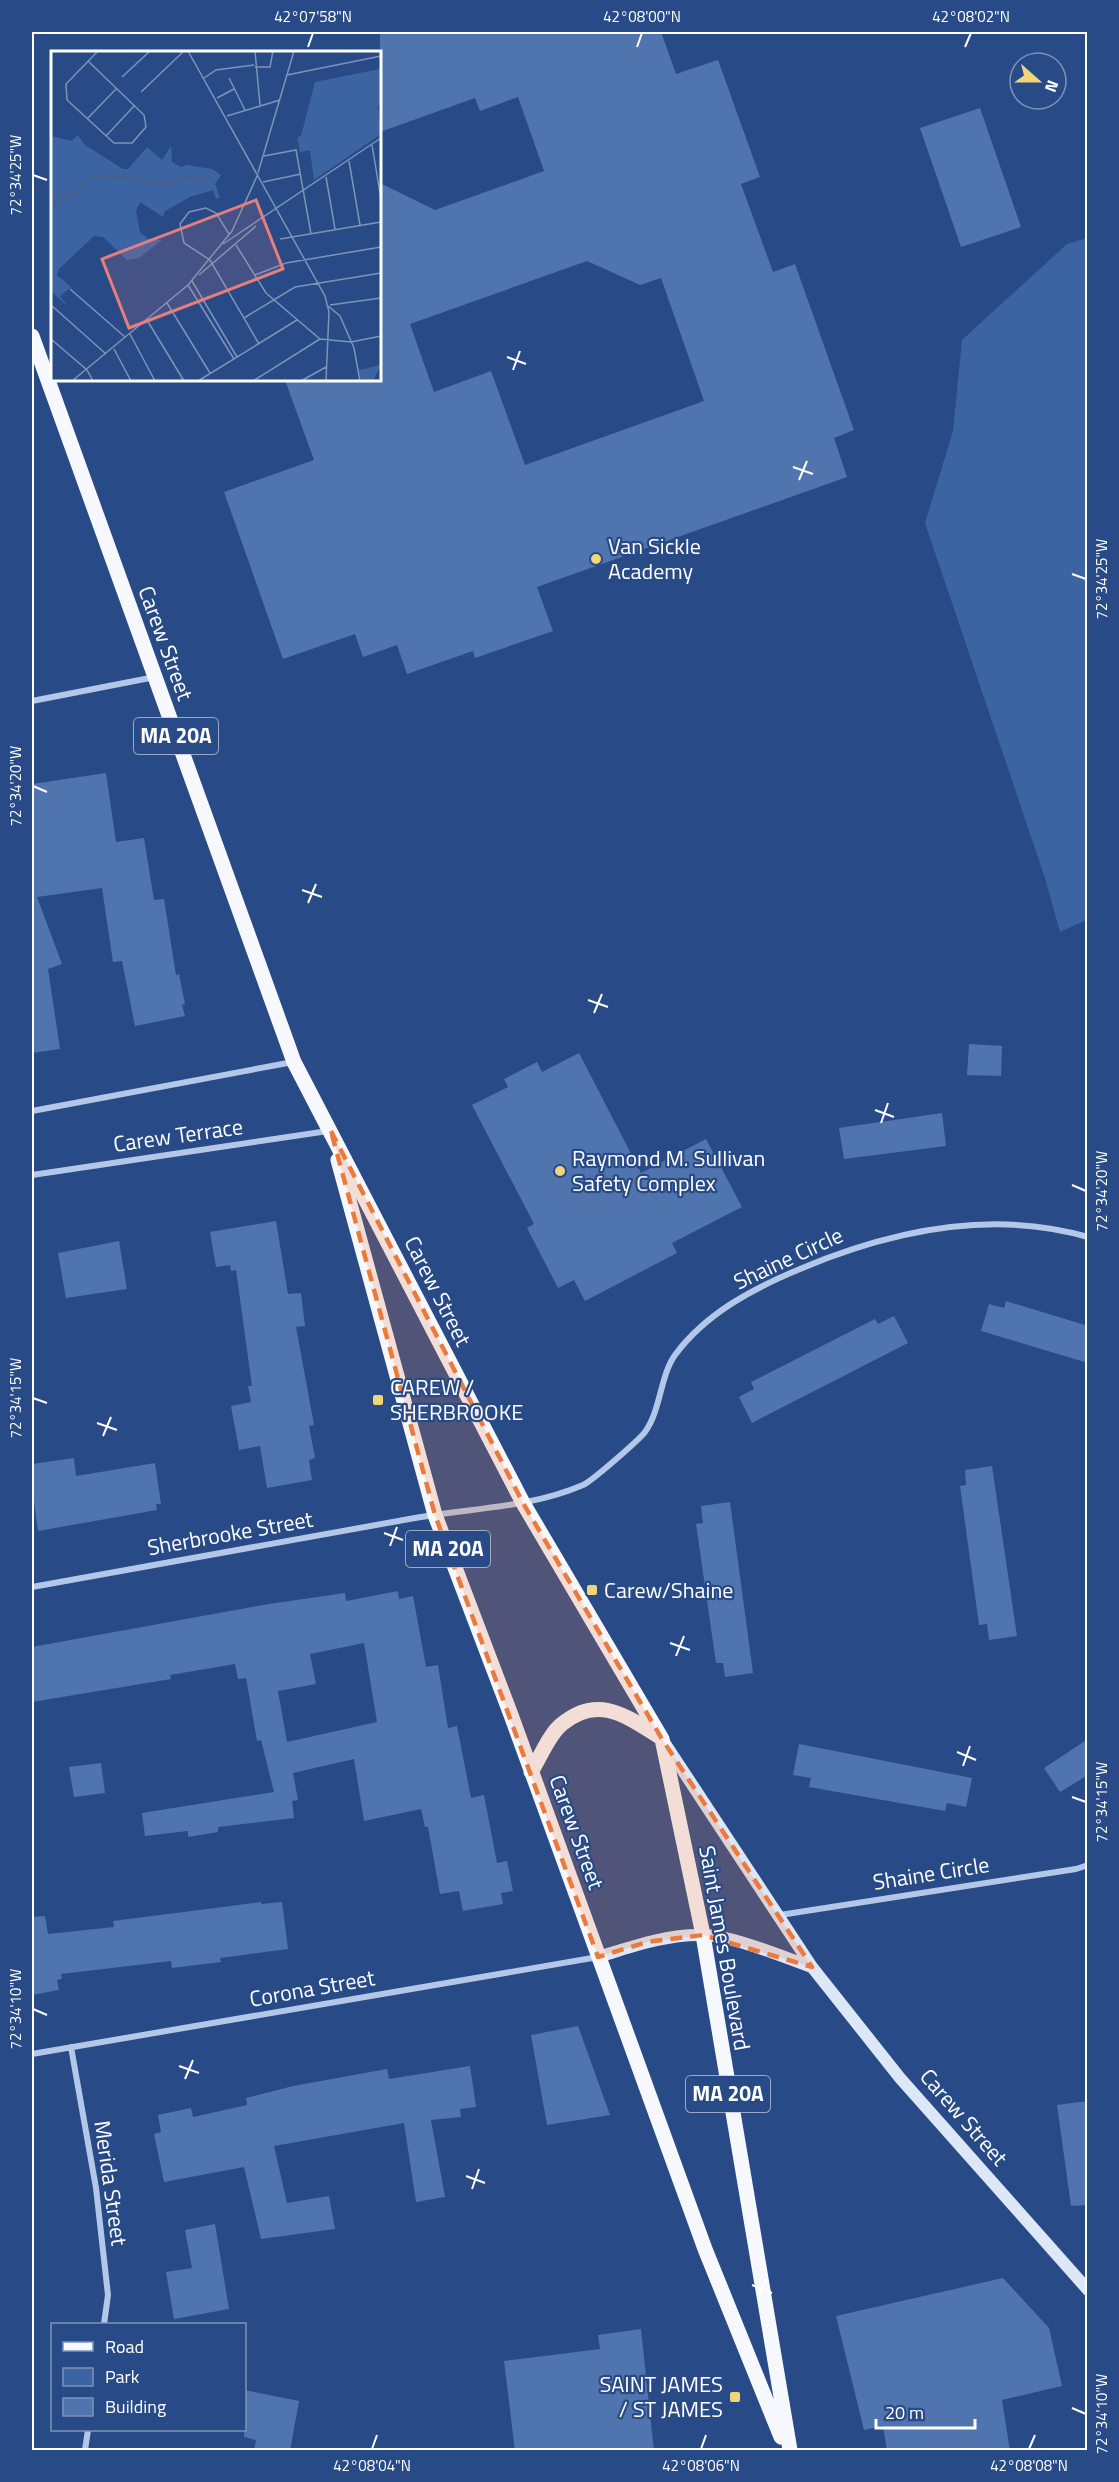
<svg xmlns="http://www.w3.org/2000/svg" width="1119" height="2482" viewBox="0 0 1119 2482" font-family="'Titillium Web',sans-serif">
  <rect width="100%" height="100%" fill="#284b87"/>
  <path fill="#3c64a3" d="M1087 238 1088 919 1060 932 1045 878 925 523 953 431 962 340 1067 244Z"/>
  <path fill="#5074ae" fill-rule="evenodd" d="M380 32H661L676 74 718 60 760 177 741 184 773 272 795 264 854 430 834 438 847 477 537 587 553 631 475 658 473 651 407 674 397 645 363 657 355 634 283 659 224 492 314 460 285 380H380V183L435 210 544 171 518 97 480 111 475 98 380 132ZM587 261 640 285 661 278 704 401 525 465 491 371 434 392 410 324Z
    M980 108 1021 227 961 247 920 128Z
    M106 773 116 842 144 838 154 900 164 899 176 975 179 974 185 1004 182 1005 185 1016 135 1026 122 961 113 962 102 888 37 897 62 964 48 969 60 1049 32 1053V784Z
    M969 1044 1002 1046 1001 1076 967 1075Z
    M579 1053 641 1173 706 1139 742 1207 672 1243 677 1253 585 1301 574 1280 558 1288 527 1228 534 1224 472 1105 508 1087 504 1079 537 1062 542 1072Z
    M942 1113 946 1146 844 1159 839 1128Z
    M276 1221 288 1294 301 1293 305 1326 296 1327 314 1425 309 1426 315 1458 309 1460 312 1480 267 1488 260 1446 239 1450 231 1406 251 1402 248 1386H252L236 1270 231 1271 230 1265 216 1267 210 1232Z
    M119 1241 127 1289 66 1298 58 1253Z
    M1006 1301 1088 1326V1363L981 1331 989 1304 1004 1308Z
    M894 1316 908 1343 752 1423 739 1397 754 1389 751 1382 875 1319 878 1324Z
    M74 1458 76 1476 155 1463 161 1504H156L157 1510 38 1531 32 1488V1464Z
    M992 1466 1017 1636 989 1640 987 1624 979 1625 960 1486 966 1485 965 1470Z
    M730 1502 753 1673 725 1677 723 1663H716L696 1524 703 1523 701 1506Z
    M398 1591 399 1599 413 1596 426 1667 438 1665 448 1728 457 1726 471 1798 484 1795 497 1863 507 1861 513 1891 501 1893 503 1904 463 1911 459 1891 440 1894 428 1827H425L421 1809 364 1821 354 1759 293 1773 298 1800 292 1801 294 1818 218 1827V1832L188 1837V1831L145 1836 142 1813 274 1792 261 1740 257 1741 246 1678 238 1679 235 1664 170 1675 171 1679 32 1702V1647L269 1604 345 1593 346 1601ZM364 1643 377 1722 287 1742 278 1691 316 1684 310 1654Z
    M1088 1739V1775L1060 1792 1044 1768Z
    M799 1744 972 1778 966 1807 947 1803 945 1811 809 1787 811 1778 793 1775Z
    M101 1763 105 1793 74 1797 69 1767Z
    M261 1902V1904L282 1902 288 1949 220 1958 221 1962 172 1968 171 1961 61 1974 62 1979 57 1980 59 1990 32 1995V1917L45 1916 48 1934 114 1927 113 1921Z
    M578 2026 610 2115 547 2125 531 2035Z
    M470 2066 476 2107 460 2109 461 2117 431 2120 445 2197 416 2202 404 2123 274 2146 287 2203 329 2196 335 2229 261 2239 244 2167 164 2182 154 2134 161 2132 158 2115 191 2108 193 2117 247 2105 246 2098 293 2086 387 2069 389 2079Z
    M1088 2101V2205L1071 2206 1057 2105Z
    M215 2224 229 2309 174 2319 166 2272 192 2268 185 2230Z
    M1003 2278 1049 2328 1062 2386 1002 2400 1010 2451H887L883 2426 864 2430 836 2316Z
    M641 2329 654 2451H515L504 2361 600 2349 598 2335Z
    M244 2390 299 2401 290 2451H254L256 2440 244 2437Z"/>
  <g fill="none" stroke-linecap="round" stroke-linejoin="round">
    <path stroke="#b3c8e8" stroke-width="6" d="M32 701 155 677
      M32 1111 293 1062
      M32 1175 328 1131
      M32 1587C159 1564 287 1541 415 1518 471 1508 530 1508 583 1485 592 1481 639 1440 645 1432 661 1410 660 1376 675 1355 706 1313 754 1288 800 1269 890 1231 991 1209 1088 1237
      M780 1915 1076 1869 1088 1865
      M71 2047 96 2188 108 2295 104 2324
      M32 2054 598 1957
      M85 2450 88 2430"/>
    <path stroke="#dde7f7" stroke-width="12" d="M664 1742 812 1967 900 2078 1088 2290
      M598 1957C631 1947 667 1934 702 1935 732 1935 783 1957 812 1967"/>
    <path stroke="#f6f8fe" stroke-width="15" d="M32 336 294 1062 523 1503 662 1739 703 1935 790 2450
      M338 1160 435 1515 511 1715 705 2249 781 2437
      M531 1772C540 1758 549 1734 562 1724 598 1694 626 1716 660 1737"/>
  </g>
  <path fill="#ed7a3d" fill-opacity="0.2" stroke="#ed7a3d" stroke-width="4.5" stroke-dasharray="12 8" stroke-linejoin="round" d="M331 1131 523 1503 662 1739 812 1967 703 1935 647 1942 598 1957 435 1515Z"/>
  <path fill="none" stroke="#fff" stroke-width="2" d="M308 47 313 33M637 47 642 33M965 47 971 33M33 175 47 180M507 357 526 364M513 370 520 351M793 467 813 474M799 480 807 461M1072 574 1086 579M33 786 47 792M302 890 322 897M308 903 316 884M588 1000 608 1007M594 1013 602 994M875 1110 894 1117M881 1123 888 1103M1072 1185 1086 1191M33 1398 47 1403M97 1423 117 1430M103 1436 111 1417M384 1533 403 1540M390 1546 397 1527M670 1643 690 1650M676 1656 684 1636M957 1752 976 1760M963 1766 970 1746M1072 1797 1086 1802M33 2009 47 2015M179 2066 199 2073M185 2079 193 2060M466 2176 485 2183M472 2189 479 2169M752 2285 772 2293M758 2299 766 2279M1072 2408 1086 2414M372 2449 377 2435M701 2449 706 2435M1029 2449 1035 2435"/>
  <g fill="#f0d579" stroke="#284b87" stroke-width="2">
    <circle cx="596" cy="559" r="6"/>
    <circle cx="560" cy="1171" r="6"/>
    <rect x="372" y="1394" width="12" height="12" rx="3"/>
    <rect x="586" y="1584" width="12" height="12" rx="3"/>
    <rect x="729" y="2391" width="12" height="12" rx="3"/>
  </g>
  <g text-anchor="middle" stroke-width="4.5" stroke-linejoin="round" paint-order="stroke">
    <g fill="#284b87" stroke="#bec9db" stroke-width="1.5">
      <rect x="134" y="718" width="84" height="36" rx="4.5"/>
      <rect x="406" y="1531" width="84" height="36" rx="4.5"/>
      <rect x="686" y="2076" width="84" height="36" rx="4.5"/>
    </g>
    <g font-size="21" font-weight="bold" fill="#fff">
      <text x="176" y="743">MA 20A</text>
      <text x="448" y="1556">MA 20A</text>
      <text x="728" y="2101">MA 20A</text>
    </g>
    <g font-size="22" fill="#fff" stroke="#284b87" text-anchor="start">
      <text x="608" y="554">Van Sickle<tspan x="608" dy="25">Academy</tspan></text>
      <text x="572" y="1166">Raymond M. Sullivan<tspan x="572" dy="25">Safety Complex</tspan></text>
      <text x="390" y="1395">CAREW /<tspan x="390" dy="25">SHERBROOKE</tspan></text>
      <text x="604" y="1598">Carew/Shaine</text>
      <text x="723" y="2392" text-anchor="end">SAINT JAMES<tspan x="723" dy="25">/ ST JAMES</tspan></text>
    </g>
    <g font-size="22" fill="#fff" stroke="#284b87">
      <text transform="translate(166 643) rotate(70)" y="8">Carew Street</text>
      <text transform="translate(178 1135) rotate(-8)" y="8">Carew Terrace</text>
      <text transform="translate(788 1258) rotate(-25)" y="8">Shaine Circle</text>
      <text transform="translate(438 1291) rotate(63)" y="8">Carew Street</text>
      <text transform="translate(230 1533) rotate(-10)" y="8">Sherbrooke Street</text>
      <text transform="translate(577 1832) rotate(70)" y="8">Carew Street</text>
      <text transform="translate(931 1873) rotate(-9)" y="8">Shaine Circle</text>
      <text transform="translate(725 1948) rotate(80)" y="8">Saint James Boulevard</text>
      <text transform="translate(312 1988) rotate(-10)" y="8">Corona Street</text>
      <text transform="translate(964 2117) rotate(49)" y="8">Carew Street</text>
      <text transform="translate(111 2183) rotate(82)" y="8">Merida Street</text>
    </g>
  </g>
  <g transform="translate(51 51)">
    <rect width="330" height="330" fill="#284b87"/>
    <path d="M329 18 330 54 327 55 330 83 263 129 259 99 249 101 246 86 250 85 264 31ZM27 84 34 94 72 118H77L96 96 111 109 120 95 121 111 130 116 136 114 161 118 170 124 164 133 169 146 165 148 162 139 139 146 114 160 112 166 89 151 85 160 89 181 97 188 111 189 88 207 76 209 52 186 43 185 8 218 6 224 20 236 9 245 17 256 0 240V85L20 90ZM330 314 322 330H310L308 319Z" fill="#3c64a3"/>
    <path fill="none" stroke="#46608a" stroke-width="3" d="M0 158 8 146 22 144 34 130 50 125 97 129 109 134 136 126 144 129 160 126"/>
    <path fill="none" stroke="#7e93b7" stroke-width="1.5" d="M137 0 274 245 278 261 275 330M204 0 209 54M37 10 93 64 95 76 81 92H63L16 49 15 33 47 0M204 16H219L222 0M236 24 330 5M71 26 99 0M153 27 165 19 203 14M178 27 194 59M90 41 133 0M166 47 183 38M176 65 229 49M36 68 66 37M55 85 84 54M321 94 330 148M213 105 245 99 260 183M298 110 309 174M207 122 243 0M275 126 284 178M212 131 250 123M178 183 165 162 155 157 138 161 129 173 133 192 159 209 208 293M229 188 330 171M172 193 330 87M185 194 215 242 269 288 300 291 330 285M148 224 205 175M204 224 235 212 330 196M141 230 186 306M137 234 183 308M19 238 74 286M116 252 159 322M0 254 55 303M279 254 330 247M277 255 289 265 303 297 309 330M193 267 244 236 330 222M96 269 133 330M79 283 104 330M0 288 36 319 42 330M63 298 80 330M21 330 137 234 181 180 207 123M147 330 246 269M202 330 269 288M250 330 275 316"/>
    <path fill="#e67e7e" fill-opacity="0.15" stroke="#e67e7e" stroke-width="3" d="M205 149 232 218 78 277 51 208Z"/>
    <rect width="330" height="330" fill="none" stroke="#fff" stroke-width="3"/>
  </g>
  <rect width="1119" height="2482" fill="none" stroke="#284b87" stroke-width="66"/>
  <rect x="51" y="2323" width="195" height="108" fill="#284b87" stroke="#7e93b7" stroke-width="1.5"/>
  <rect x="63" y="2342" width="30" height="9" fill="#f6f8fe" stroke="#7e93b7" stroke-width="1.5"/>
  <text x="105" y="2353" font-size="18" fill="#ffffff">Road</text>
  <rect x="63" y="2368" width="30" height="18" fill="#3c64a3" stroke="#7e93b7" stroke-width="1.5"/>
  <text x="105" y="2383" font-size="18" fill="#ffffff">Park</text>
  <rect x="63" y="2398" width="30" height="18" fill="#5074ae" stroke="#7e93b7" stroke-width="1.5"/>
  <text x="105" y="2413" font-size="18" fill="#ffffff">Building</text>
  <g transform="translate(1038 81) rotate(111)"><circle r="28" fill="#284b87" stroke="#7e93b7" stroke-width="1.5"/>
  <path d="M0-4.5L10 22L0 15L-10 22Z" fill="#f0d579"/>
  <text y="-9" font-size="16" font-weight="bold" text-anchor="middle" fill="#ffffff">N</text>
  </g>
  <path d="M876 2419v9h99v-9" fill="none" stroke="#ffffff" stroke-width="3"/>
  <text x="885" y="2419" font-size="18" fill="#ffffff" stroke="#284b87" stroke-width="4.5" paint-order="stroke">20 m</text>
  <rect x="33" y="33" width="1053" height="2416" fill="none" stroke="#fff" stroke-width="2"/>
  <g font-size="15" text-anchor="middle" fill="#fff">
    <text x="313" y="22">42°07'58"N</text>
    <text x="642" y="22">42°08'00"N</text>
    <text x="971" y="22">42°08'02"N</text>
    <text transform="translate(16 175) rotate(-90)" y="5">72°34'25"W</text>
    <text transform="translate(1102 579) rotate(-90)" y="5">72°34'25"W</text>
    <text transform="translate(16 786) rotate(-90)" y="5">72°34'20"W</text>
    <text transform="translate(1102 1191) rotate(-90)" y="5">72°34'20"W</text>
    <text transform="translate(16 1398) rotate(-90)" y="5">72°34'15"W</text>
    <text transform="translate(1102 1802) rotate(-90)" y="5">72°34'15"W</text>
    <text transform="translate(16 2009) rotate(-90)" y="5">72°34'10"W</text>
    <text transform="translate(1102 2414) rotate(-90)" y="5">72°34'10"W</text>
    <text x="372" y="2471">42°08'04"N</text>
    <text x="701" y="2471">42°08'06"N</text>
    <text x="1029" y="2471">42°08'08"N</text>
  </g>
</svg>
